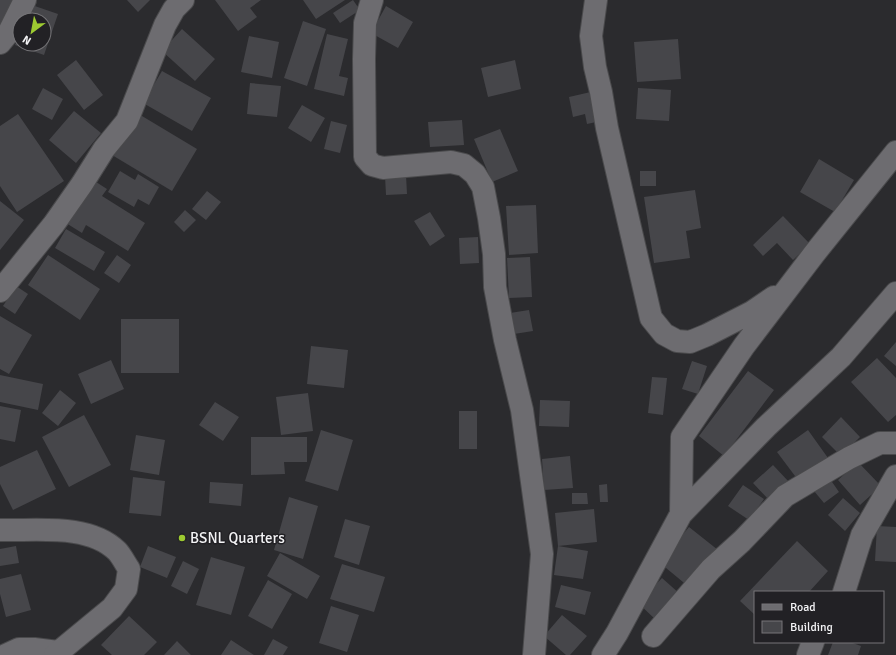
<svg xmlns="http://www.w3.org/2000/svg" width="896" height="655" viewBox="0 0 896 655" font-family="Signika,sans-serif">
  <rect width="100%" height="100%" fill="#2b2b2e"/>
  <path fill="#46464a" d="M0 0H13L0 28Z
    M127 0H150L138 12Z
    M215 0H261L250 8 257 17 238 31Z
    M303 0H345L316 19Z
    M353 0 360 10 340 23 333 13Z
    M29 4 58 14 44 55 15 45 20 31V44H44V20H23Z
    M386 6 413 22 398 48 371 33Z
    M303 21 326 29 307 86 284 78Z
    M182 29 215 59 195 81 162 51Z
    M327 34 348 39 339 76 348 78 344 96 314 89Z
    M249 36 279 42 272 78 241 72Z
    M678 39 681 79 637 82 634 42Z
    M76 60 103 95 84 110 57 75Z
    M515 60 521 89 488 97 481 68Z
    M162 71 211 98 192 131 143 103Z
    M250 83 281 86 277 117 247 114Z
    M43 88 63 99 52 120 32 109Z
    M638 88 671 90 669 121 636 119Z
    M595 91 601 121 587 124 585 114 573 117 569 97Z
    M302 105 325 118 311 142 288 128Z
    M74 111 101 133 76 163 49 140Z
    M137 113 197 149 172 191 112 155Z
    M18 114 64 181 17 212 0 186V126Z
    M462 120 464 145 430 147 428 122Z
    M331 121 347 125 340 153 324 149Z
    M500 129 518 171 492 182 474 139Z
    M819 159 854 180 835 212 800 192Z
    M120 171 135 180 138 174 159 187 149 205 138 199 134 207 108 192Z
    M640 171H656V186H640Z
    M406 175 407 194 386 195 385 176Z
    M93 180 107 189 102 196 145 223 128 251 86 225 82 233 66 223Z
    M695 190 701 228 686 231 690 258 654 263 644 197Z
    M207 191 221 202 206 220 192 209Z
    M0 201 24 220 0 250Z
    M536 205 538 253 509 255 506 206Z
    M185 210 196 220 184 232 174 222Z
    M430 212 445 236 430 246 414 221Z
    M783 216 810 244 793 260 777 243 763 256 753 245Z
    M66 229 105 252 94 271 55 248Z
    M478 237 479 263 460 264 459 238Z
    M48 255 100 289 80 320 28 285Z
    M117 255 131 265 119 283 104 273Z
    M530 257 532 297 509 298 507 258Z
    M16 286 28 294 15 314 3 306Z
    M529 310 533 331 514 334 510 313Z
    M0 316 32 335 9 374 0 369Z
    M121 319H179V373H121Z
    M896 342V366L884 356Z
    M311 346 348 350 344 388 307 384Z
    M877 358 896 378V415L888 422 851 382Z
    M111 360 124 389 91 404 78 374Z
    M692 361 707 366 698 394 682 389Z
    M748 371 774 390 724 456 699 436Z
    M0 375 43 384 38 410 0 402Z
    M652 377 667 378 663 415 648 413Z
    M60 390 76 403 58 426 42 413Z
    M308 393 313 431 281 435 276 397Z
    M540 400 570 401 569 427 539 426Z
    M215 402 239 417 223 441 199 425Z
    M0 406 21 410 15 442 0 439Z
    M459 411H477V449H459Z
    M84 415 111 465 69 487 42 437Z
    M841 417 860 437 841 456 822 437Z
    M321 430 353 440 338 491 305 481Z
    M808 430 828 458 798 480 777 452Z
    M136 435 165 440 159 475 130 470Z
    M251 437H307V462H284L285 474 251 475Z
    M37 450 56 489 13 510 0 484V467Z
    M570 456 573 488 544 490 542 459Z
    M858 462 881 486 860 505 838 480Z
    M773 465 789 482 769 500 753 483Z
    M133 477 165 481 161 516 129 513Z
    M830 479 839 492 824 503 814 491Z
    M210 482 243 484 241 506 209 503Z
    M607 484 608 502H600L599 485Z
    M743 485 764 499 749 520 728 506Z
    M572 493H587L588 504H572Z
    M289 497 318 506 303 559 274 550Z
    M843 498 860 513 845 531 828 515Z
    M594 509 597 542 558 546 588 551 583 579 554 575 558 546 555 513Z
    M345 519 370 526 359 565 334 557Z
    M877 526 896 527V562L875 561Z
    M689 527 718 550 689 587 660 563Z
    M797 541 828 571 809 592H755V615L740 601Z
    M16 546 19 563 0 566V549Z
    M148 546 176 557 167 578 140 567Z
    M280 553 320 576 307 599 267 576Z
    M211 557 245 567 231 615 196 605Z
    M183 561 199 569 187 594 171 586Z
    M342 564 385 577 374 612 330 599Z
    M21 574 31 610 6 617 0 594V579Z
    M662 578 680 594 656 620 638 603Z
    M268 580 292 594 272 629 248 616Z
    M561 585 591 592 585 615 555 607Z
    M331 606 359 615 347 652 319 643Z
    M562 615 587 636 570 655H566L544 636Z
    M129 616 157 642 144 655H112L101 645Z
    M273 639 288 647 283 655H264Z
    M231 640 254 655H221Z
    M177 641 191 655H164Z
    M833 642H850L861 646 858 655H828Z"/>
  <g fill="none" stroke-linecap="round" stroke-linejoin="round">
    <defs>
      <path id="minor" d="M372 0 365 23 364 59 365 157 372 165 383 168 451 162 464 165 475 174 483 187 489 218 494 254 495 287 505 340 522 410 542 554 534 655
        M596 0 591 36 595 67 601 92 607 128 651 318 664 334 677 341 690 342 707 335 752 312 774 297
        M0 43 9 32 25 0
        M0 291 54 224 82 184 104 149 127 121 165 25 174 9 183 0
        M681 514 766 427 841 357 896 293
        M844 592 862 535 896 476
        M653 636 711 569 742 541 785 496 849 458 880 443H896
        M6 655 19 649H34L58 652
        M603 655 617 633 681 514 682 437 744 346 814 254 896 152
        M808 655 813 642"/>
      <path id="tertiary" d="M0 530C36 531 89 523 117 551 121 555 125 563 129 569L126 589 112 608 55 655"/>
    </defs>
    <use href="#minor" stroke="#4a4a4c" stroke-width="24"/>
    <use href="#tertiary" stroke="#4a4a4c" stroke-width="24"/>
    <use href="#minor" stroke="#6d6c70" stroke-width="22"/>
    <use href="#tertiary" stroke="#6d6c70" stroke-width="22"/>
  </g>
  <circle fill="#9dca31" stroke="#222125" stroke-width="1.5" cx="182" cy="538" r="4"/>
  <g text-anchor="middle" stroke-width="3" stroke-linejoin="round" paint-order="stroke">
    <g font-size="15" fill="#f3f3f5" stroke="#222125" text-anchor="start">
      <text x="190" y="543">BSNL Quarters</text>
    </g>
  </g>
  <rect x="754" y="591" width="130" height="52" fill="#222125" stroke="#767578"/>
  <rect x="762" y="604" width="20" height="6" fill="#6d6c70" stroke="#767578"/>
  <text x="790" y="611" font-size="12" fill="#f3f3f5">Road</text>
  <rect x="762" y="621" width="20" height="12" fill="#46464a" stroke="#767578"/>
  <text x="790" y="631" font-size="12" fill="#f3f3f5">Building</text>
  <g transform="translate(32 32) rotate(212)"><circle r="19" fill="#222125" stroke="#767578"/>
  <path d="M0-3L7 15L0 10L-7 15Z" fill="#9dca31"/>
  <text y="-6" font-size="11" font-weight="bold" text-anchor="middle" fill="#f3f3f5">N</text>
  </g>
</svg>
